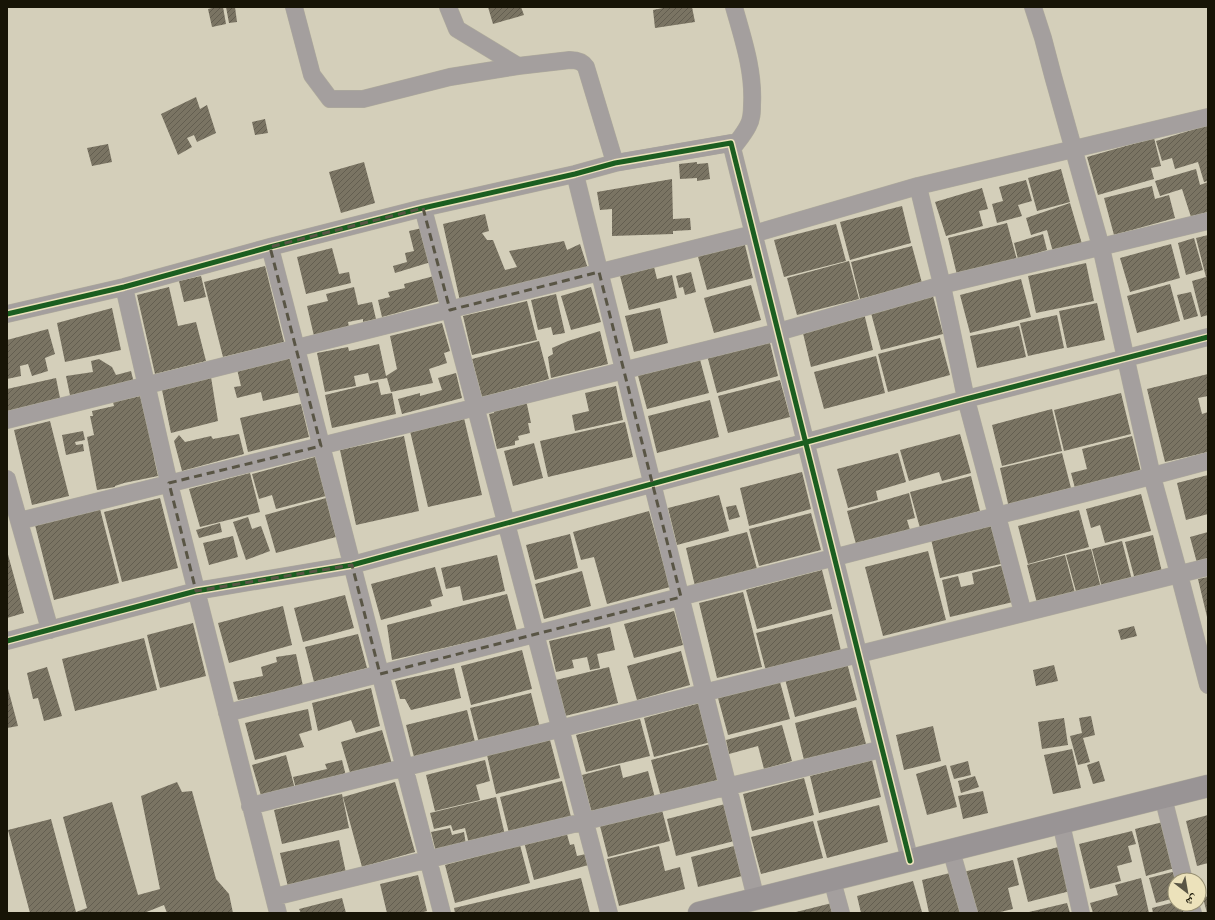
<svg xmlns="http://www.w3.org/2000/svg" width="1215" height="920" viewBox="0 0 1215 920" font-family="'Work Sans','Noto Naskh Arabic',sans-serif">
  <defs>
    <pattern id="building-hatch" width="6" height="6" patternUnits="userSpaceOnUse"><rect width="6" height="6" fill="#7a7463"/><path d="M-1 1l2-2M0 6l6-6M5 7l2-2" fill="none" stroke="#635e50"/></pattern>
  </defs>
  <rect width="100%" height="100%" fill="#d4cfba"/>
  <path fill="url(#building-hatch)" d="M216 7H223L226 24 212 27 208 9Z
    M226 7H235L237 22 229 23Z
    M488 7H521L524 15 493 24Z
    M663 7H692L695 22 655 28 653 10 663 8Z
    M196 97 200 109 207 105 216 133 197 142 194 135 187 138 192 147 178 155 161 114Z
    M265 119 268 133 255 135 252 122Z
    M1208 125V181L1204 182 1198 162 1175 169 1172 158 1162 161 1156 141Z
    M1154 138 1161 166 1151 168 1154 179 1098 195 1087 157Z
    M108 144 112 162 92 166 87 148Z
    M364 162 375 203 341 213 329 172Z
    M697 162V164L708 163 710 179 697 181V178L680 179 679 164Z
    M1061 169 1070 202 1037 211 1028 178Z
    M1196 169 1200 185 1208 182V212L1191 217 1182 189 1160 196 1155 181Z
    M672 179 673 219 690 218 691 230 673 231V234L612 236V209L600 210 597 192Z
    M1026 180 1032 201 1018 205 1022 216 997 223 992 204 1003 201 999 187Z
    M1152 186 1155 199 1169 195 1175 218 1114 235 1104 198Z
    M982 188 988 209 979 211 983 226 946 236 935 202Z
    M1070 203 1082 244 1053 252 1047 230 1031 235 1026 218Z
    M902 206 911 243 850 260 840 222Z
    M485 214 489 231 482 233 487 240H493L505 270 517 267 509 251 564 241 567 250 580 244 589 272 460 301 443 224Z
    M1007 223 1017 260 957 275 948 238Z
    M836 224 846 261 784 277 774 240Z
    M422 228 431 262 395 273 393 266 407 262 405 253 414 251 409 231Z
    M1043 234 1047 250 1018 259 1014 243Z
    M1208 235V315L1201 317 1192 281 1206 277 1196 238Z
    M1194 238 1203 270 1186 275 1178 243Z
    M744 241 753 278 707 290 697 253Z
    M1171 244 1180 278 1130 292 1120 258Z
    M912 246 922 283 860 299 851 262Z
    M332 248 339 274 349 272 351 283 306 294 297 257Z
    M849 261 859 299 797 315 787 278Z
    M653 263 657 279 672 275 677 298 629 310 619 272Z
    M1086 263 1094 301 1036 313 1028 276Z
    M265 266 284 342 223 357 204 282Z
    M691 272 696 292 685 295 683 287 679 288 676 276Z
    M201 276 206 297 184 302 179 281Z
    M434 276 440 301 382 317 378 300 390 297 388 292 405 288 404 284Z
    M1021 279 1031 317 970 333 960 295Z
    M1170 284 1180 321 1137 333 1127 296Z
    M751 285 761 320 714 333 704 298Z
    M169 287 178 326 196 322 206 361 155 374 137 295Z
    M354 287 358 305 372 302 376 319 363 322V319L348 322 349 327 314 336 307 306 328 301 326 294Z
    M591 287 601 322 571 330 561 296Z
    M1191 292 1198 316 1184 320 1177 295Z
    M556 294 565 333 553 335 551 327 538 330 531 300Z
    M933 296 943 334 881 350 871 313Z
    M527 301 537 340 472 355 463 316Z
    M1097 303 1105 340 1067 348 1059 311Z
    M112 308 121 350 65 362 57 323Z
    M660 308 668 343 634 352 625 316Z
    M864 313 873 350 811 367 802 329Z
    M1057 315 1064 348 1028 356 1020 323Z
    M442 323 450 351 444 353 447 363 429 369 433 383 391 392 387 378 370 381 368 373 354 376 356 386 325 392 317 353 348 347 349 351 379 344 386 376 397 369 390 336Z
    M1019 326 1026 357 977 368 970 336Z
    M48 329 55 354 45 358 48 371 32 376 28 364 20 366 21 376 7 379V340Z
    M600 331 608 364 551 378 548 357 553 354 552 348 568 341Z
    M940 338 950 375 888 392 878 354Z
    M769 339 778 376 717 393 707 355Z
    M539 341 549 379 482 397 472 359Z
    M297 356 305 391 263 401 261 392 237 398 234 387 241 386 237 369Z
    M699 356 709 393 647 409 637 372Z
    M876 356 885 393 824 409 814 372Z
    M99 359 112 367 116 375 131 371 134 383 71 400 66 376 93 372 91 361Z
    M456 373 462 398 402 414 398 399 420 393V396L442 390 438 378Z
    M1208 374V396L1198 398 1202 414 1208 412V452L1165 462 1147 389Z
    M211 377 218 421 171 433 162 390Z
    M56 378 61 403 7 415V389Z
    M780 380 790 417 728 433 718 396Z
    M378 382 381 395 392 393 396 414 332 428 325 395Z
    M616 386 623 420 575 431 572 415 589 411 585 393Z
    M1121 393 1131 434 1064 451 1054 410Z
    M145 395 159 457 154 458 158 476 124 483 115 486V487L97 490 87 437 94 435 90 416H93L92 411 114 406 113 402Z
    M526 400 531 423H528L530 433 518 436 519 440 515 441V445L497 449 489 414 494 413 493 408Z
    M710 400 719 437 657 453 648 416Z
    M301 404 309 437 248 452 240 418Z
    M1052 409 1062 451 1002 466 992 425Z
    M464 418 482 495 428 507 410 431Z
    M50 421 69 496 32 505 14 430Z
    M625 422 633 457 548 477 540 441Z
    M83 431 85 440 75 442 76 445 83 444 84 451 66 455 62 435Z
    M239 434 244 454 182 471 174 441 179 435 185 442 211 436 213 439Z
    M960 434 971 473 942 481 939 472 909 481 900 450Z
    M404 436 419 511 356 525 340 450Z
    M1132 436 1142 476 1076 492 1071 473 1087 469 1082 449Z
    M534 443 543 478 513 486 504 451Z
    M898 453 906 482 876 491 878 500 848 508 837 469Z
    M1062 453 1072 492 1009 508 1000 468Z
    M315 457 326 496 276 509 272 495 259 499 252 474Z
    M802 472 811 509 749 526 740 488Z
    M250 473 260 512 200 527 189 489Z
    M1208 475V514L1186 520 1177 483Z
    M971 476 980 511 920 528 910 492Z
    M909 493 915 518 907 520 910 530 856 544 847 511Z
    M1141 494 1151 531 1105 543 1100 525 1091 528 1086 509Z
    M719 495 729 531 677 545 668 508Z
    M160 498 178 568 122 582 104 512Z
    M326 498 336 537 276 553 265 515Z
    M736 505 740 517 729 520 726 507Z
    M100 509 119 583 54 600 35 525Z
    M1079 510 1089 547 1028 564 1018 526Z
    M649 511 670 587 607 604 594 557 581 560 573 532Z
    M811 513 821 550 759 566 749 529Z
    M248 517 252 529 261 526 270 551 246 560 233 522Z
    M220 523 222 532 199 538 196 530Z
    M992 525 1001 564 940 578 931 539Z
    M747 532 757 569 695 586 686 548Z
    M1208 532V560L1197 563 1190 537Z
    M570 534 578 568 535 580 526 545Z
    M1153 535 1162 572 1135 580 1125 542Z
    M233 536 238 557 209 565 203 543Z
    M1122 541 1132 580 1102 588 1092 549Z
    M1091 549 1101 588 1077 595 1066 555Z
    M7 551 24 613 7 618Z
    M928 551 946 620 883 636 865 567Z
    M497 555 505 591 463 601 460 586 446 589 441 568Z
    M1065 555 1075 593 1037 603 1027 565Z
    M1008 564 1013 602 950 617 942 580 958 576 961 587 974 584 972 573Z
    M435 567 443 596 430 600 432 606 381 620 371 584Z
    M822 570 832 609 757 629 746 590Z
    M582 571 591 606 544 619 535 584Z
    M1208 577V617H1207L1198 579Z
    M743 592 762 667 717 678 699 603Z
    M507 594 517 631 392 660 387 625Z
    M345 595 354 628 303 642 294 608Z
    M283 606 292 645 229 663 218 623Z
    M674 611 683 645 634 658 624 624Z
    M832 614 841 651 766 671 756 633Z
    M193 623 206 676 160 688 147 635Z
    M1134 626 1137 636 1121 640 1118 630Z
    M610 627 615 650 597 654 600 668 590 670 587 657 572 660 574 668 556 672 549 641Z
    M358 634 367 668 314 682 305 647Z
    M144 638 157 690 75 711 62 659Z
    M522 650 532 689 471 705 461 666Z
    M681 651 690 685 637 700 627 666Z
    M296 654 303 686 238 700 233 682 263 676 261 667 277 662 276 657Z
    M847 663 857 700 795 717 785 679Z
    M1054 665 1058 681 1036 686 1033 670Z
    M47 667 62 716 44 721 38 698 33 699 27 673Z
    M609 667 618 703 565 716 556 680Z
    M454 668 461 698 411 710 405 699H400L395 681Z
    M780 682 790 719 728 735 718 698Z
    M7 685 18 726 7 728Z
    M371 688 380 726 356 733 351 720 318 731 312 703Z
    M531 693 540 728 479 743 470 708Z
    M700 703 711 742 654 757 644 718Z
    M856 707 866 744 804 760 795 723Z
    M308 709 312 730 299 734 304 747 255 760 245 723Z
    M467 710 476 746 415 761 406 725Z
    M1091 716 1095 735 1083 738 1090 762 1078 765 1070 736 1082 733 1079 718Z
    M1064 718 1068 745 1042 749 1038 722Z
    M640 719 650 756 586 772 576 735Z
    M782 725 792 761 764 769 758 746 729 754 726 740Z
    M933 726 941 761 904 770 896 735Z
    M382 730 392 764 351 776 341 742Z
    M550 740 560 778 496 794 487 755Z
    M714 743 724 780 661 797 651 760Z
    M1072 749 1081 788 1053 794 1044 755Z
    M286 755 295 789 262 799 252 765Z
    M342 760 346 776 296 789 293 777 327 769 325 764Z
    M485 760 490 781 476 785 480 800 435 811 426 775Z
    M872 760 881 797 819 813 810 776Z
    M968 761 971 775 954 779 950 766Z
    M1099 761 1105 781 1093 784 1087 765Z
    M620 765 623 778 648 771 655 798 592 814 582 775Z
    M946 765 957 807 927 815 916 774Z
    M975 776 979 787 961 793 958 781Z
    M804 778 814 815 752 831 743 794Z
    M562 781 571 817 509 833 500 797Z
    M177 782 182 792 192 791 216 879 229 894 233 913H167L164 905 144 913H30L8 830 51 819 76 912 87 908 63 817 112 802 138 895 160 889 141 796Z
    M395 782 415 852 362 867 343 797Z
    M983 791 988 813 963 819 958 796Z
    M342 794 349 828 282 844 274 810Z
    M496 797 505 835 469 844 465 828 453 831 451 825 434 829 430 813Z
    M729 803 738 840 676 856 667 819Z
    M879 805 888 842 827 858 817 821Z
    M662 810 670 841 608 857 600 826Z
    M1208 815V863L1197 866 1186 821Z
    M813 821 823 858 761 874 751 837Z
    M1163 822 1175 868 1146 876 1135 829Z
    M450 828 452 835 464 832 466 845 436 852 431 832Z
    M566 831 570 845 574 844 577 856 590 853 592 864 534 880 524 842Z
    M1132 831 1136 844 1128 846 1132 862 1117 866 1121 881 1090 889 1079 844Z
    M339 840 346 873 288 887 280 853Z
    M520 845 530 883 455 903 445 865Z
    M738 845 746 875 698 887 691 857Z
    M659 846 665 871 680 867 685 889 619 906 607 859Z
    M1062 846 1074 890 1028 902 1017 858Z
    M1013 860 1019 885 1008 888 1013 909 996 913H973L963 872Z
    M1180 870 1182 880H1175V898L1156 903 1149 878Z
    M954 872 963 913H929L922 880Z
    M418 875 427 911 420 913H387L380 884Z
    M581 878 590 913H455L454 908Z
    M1141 878 1149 913H1093L1090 903 1118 895 1115 885Z
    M913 881 922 912 861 913 857 896Z
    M1208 896V913H1207L1203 898Z
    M342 898 346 913H301L299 909Z
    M1175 902V904H1189L1191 913H1153L1152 908Z
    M832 903 835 913H796V912Z
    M1067 903 1070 913H1029V912Z"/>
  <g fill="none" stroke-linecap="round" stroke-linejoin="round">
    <defs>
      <path id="street" d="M294 7 312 75 330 99H363L450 77 518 66
        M448 7 457 29 518 66 570 60C577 60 582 61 586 67L615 163
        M1033 7 1043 38 1053 76 1101 247 1152 476 1179 574 1208 685
        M732 149C737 142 744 134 748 126 752 119 752 112 752 105 754 71 743 39 734 7
        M575 174 756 899
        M918 186 942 285 966 399 1023 613
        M423 208 609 913
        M270 247 442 913
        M124 287 169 483 278 913
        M7 314 124 287 270 247 423 208 575 174 615 163 731 143 910 861
        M7 420 753 234 918 186 1208 117
        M7 479 50 630
        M19 521 778 332 942 285 1208 221
        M7 641 196 591 352 565 966 399 1208 337
        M227 713 1152 476 1208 461
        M1163 797 1184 880
        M250 806 1208 567
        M1061 823 1081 913
        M951 850 969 913
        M832 880 841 913
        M274 897 882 749
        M1190 904 1193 913"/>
      <path id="secondary" d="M699 913 1208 786"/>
    </defs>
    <use href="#street" stroke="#b0ac9c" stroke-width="18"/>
    <use href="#secondary" stroke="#b0ac9c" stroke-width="23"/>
    <use href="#street" stroke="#a49f9e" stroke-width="17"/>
    <use href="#secondary" stroke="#999495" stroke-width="22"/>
    <defs>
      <path id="cycleway" d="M7 314 124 287 270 247 423 208 575 174 615 163 731 143 910 861
        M7 641 196 591 352 565 966 399 1208 337"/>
    </defs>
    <use href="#cycleway" stroke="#ece2bb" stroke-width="8"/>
    <use href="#cycleway" stroke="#1b5e20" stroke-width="5"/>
  </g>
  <path fill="none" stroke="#595545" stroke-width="3" stroke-dasharray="8 5" stroke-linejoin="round" d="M423 208 450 310 599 272 681 597 380 674 352 565 196 591 169 483 321 446 270 247Z"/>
  <rect width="1215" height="920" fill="none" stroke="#171406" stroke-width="16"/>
  <g transform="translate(1187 892) rotate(149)"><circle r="19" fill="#ece2bb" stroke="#979073"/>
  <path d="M0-3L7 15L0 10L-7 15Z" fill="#595545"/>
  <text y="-6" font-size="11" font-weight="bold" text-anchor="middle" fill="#171406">ش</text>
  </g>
</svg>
